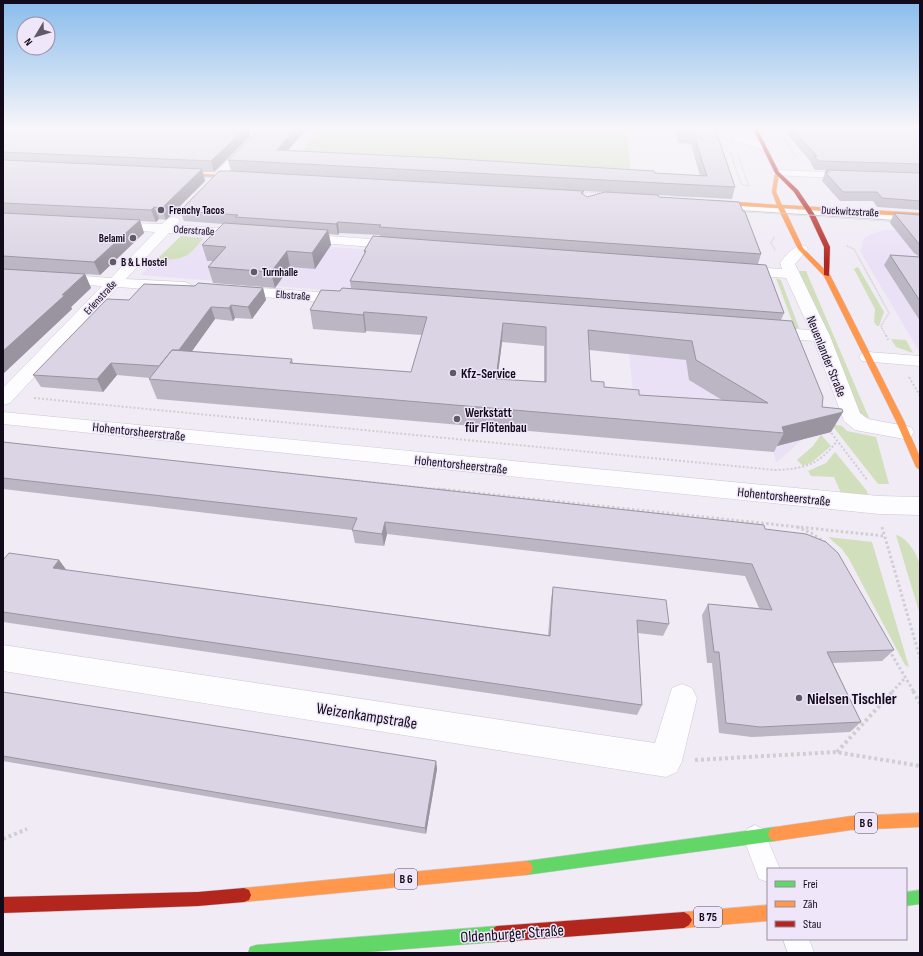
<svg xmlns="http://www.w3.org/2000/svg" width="923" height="956" viewBox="0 0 923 956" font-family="'Sofia Sans Condensed',sans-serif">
  <rect width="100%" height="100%" fill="#f0ebf5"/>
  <path fill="#ebe1f7" d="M886 230 920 232V353L860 251 864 238 873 233Z
    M181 236 373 250 350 292 141 275Z
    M627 330 794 343 811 432 776 463 769 430 634 405Z"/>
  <path fill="#d1dfbc" d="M322 128H627L630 169 302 151Z
    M181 236 203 238C189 258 181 261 157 259Z
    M858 267 884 312 879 326H877L874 322 875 309 854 269Z
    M799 271H806L869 418 859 416Z
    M776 278 781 280 799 328 795 329Z
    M891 339 906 340 913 353 896 347Z
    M831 424 842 426 847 431 876 437 889 484H878Z
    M821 435 831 446 812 462 803 466 797 460 813 446Z
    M835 452 867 491 868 496 841 493 834 477 811 476 808 471 826 463Z
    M896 535C907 537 917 554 920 565 923 578 920 601 920 615Z
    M828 537 872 542 909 667 905 665 849 559 842 549Z"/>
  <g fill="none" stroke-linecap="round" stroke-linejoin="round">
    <defs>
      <path id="lane" d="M722 205 920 217V223L719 210 718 208Z
        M755 825 763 829 780 869H768V882L759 879 743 837 747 829Z
        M783 939H809L814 953H788Z"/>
      <path id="street" d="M260 128H271L206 196H198L196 193 198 190Z
        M730 128H740L743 136 768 145 769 147 764 150 734 140Z
        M777 170 854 173 860 176 854 179 773 175 771 173Z
        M173 217 178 218 180 221 176 225 245 230 250 231 252 234 250 237 245 238 169 233 126 279 185 282 190 284 193 287 190 290 185 292 118 287 10 403 3 405V388L102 286 3 280V270L111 278 155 232 112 229 107 228 105 225 107 222 162 224 168 218Z
        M300 234 399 241 404 242 406 245 404 248 399 249 295 241 293 238 295 235Z
        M801 245 806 246 808 249 795 264 830 336 860 413 868 419 911 427 914 432 911 437 904 439 855 430 844 421 814 341 768 337 762 336 760 332 762 328 768 327 810 330 786 278 738 274 733 273 731 270 733 267 738 266 782 269 780 263C785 256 793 247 801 245Z
        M234 286 347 294 353 296 355 299 353 302 347 304 228 294 226 291 228 288Z
        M868 352 920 356V366L862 361 859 357 862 353Z
        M3 412 879 496 920 497V515L879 514 3 424Z
        M3 645 655 743 672 688 682 684 692 688 697 698 682 761 677 772 666 777 3 671Z"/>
      <path id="fast" d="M775 827 780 829 782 834 780 839 775 841 526 875 521 873 519 868 521 863 526 861Z
        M920 890V904L906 906V892Z
        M497 926 502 929 505 934 502 939 497 942 355 953H248L250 947 256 945Z"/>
      <path id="slow" d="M777 172 779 173 776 192 782 205 920 213V217L784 208 803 248 830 275 904 421 920 457V470L916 467 896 421 824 276 798 249 778 208 711 204 708 202 711 200 777 205 772 192 775 173Z
        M174 173 244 176 246 177 244 178 172 175V174Z
        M920 813V827L851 830 775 841 770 839 768 834 770 829 775 827 851 816Z
        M526 861 531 863 533 868 531 873 526 875 244 902 239 900 237 895 239 890 244 888Z
        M768 905V921L684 928 679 925 676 920 679 915 684 912Z"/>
      <path id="jam" d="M753 128H757L779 172 798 190 815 215 830 247 829 276 824 275V247L809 215 794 192 775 173Z
        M244 888 249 890 251 895 249 900 244 902 198 906 3 913V897L198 892Z
        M684 912 689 915 692 920 689 925 684 928 497 942 492 939 489 934 492 929 497 926Z"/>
    </defs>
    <use href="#lane" stroke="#cec7d4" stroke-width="1"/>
    <use href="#street" stroke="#cec7d4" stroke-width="1"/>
    <use href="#fast" stroke="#cec7d4" stroke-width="1"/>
    <use href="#slow" stroke="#cec7d4" stroke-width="1"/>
    <use href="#jam" stroke="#cec7d4" stroke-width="1"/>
    <path stroke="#d0ced2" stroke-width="1.5" stroke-dasharray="1 1" stroke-linecap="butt" d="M779 128 796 158
      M730 152 741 184 748 186
      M738 155 749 187
      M581 192 606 193
      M671 196 694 197
      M774 237 771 243 775 250
      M847 246 854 249 889 313 881 326 886 336"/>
    <path stroke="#d0ced2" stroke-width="2" stroke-dasharray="2 2" stroke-linecap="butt" d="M886 335 888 340
      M909 377 920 396
      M34 398 775 470C804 469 819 465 837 441
      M829 430 868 481
      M246 469 447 490"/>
    <path stroke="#d0ced2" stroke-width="3" stroke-dasharray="2.5 2.5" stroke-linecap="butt" d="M438 489 884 536
      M797 527 811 533 826 543
      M882 527 920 658
      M889 650 914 692
      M892 692 905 678"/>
    <path stroke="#d0ced2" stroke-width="4" stroke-dasharray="3 3" stroke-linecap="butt" d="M913 691 920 703
      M837 752 893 691
      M695 760 836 752 920 766
      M3 839 27 829"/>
    <use href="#lane" fill="#fdfcfe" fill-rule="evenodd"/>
    <use href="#street" fill="#fdfcfe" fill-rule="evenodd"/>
    <use href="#fast" fill="#63d668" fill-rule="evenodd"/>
    <use href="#slow" fill="#ff974d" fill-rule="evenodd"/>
    <use href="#jam" fill="#b3261e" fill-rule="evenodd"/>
    <path stroke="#c2c0c4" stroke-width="1" d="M193 176 225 178
      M732 210 920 222"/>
  </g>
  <path fill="#bcb6c4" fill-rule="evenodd" d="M3 128H249L250 136 214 172H203L205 181 166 220 159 219 156 222 140 221 144 233 100 275 33 271 85 274 91 288 71 307 72 309 3 374Z
    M307 128 288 150 700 176 691 144 678 143 675 128H715L735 187 732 199 658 195 659 197 743 211 761 254 758 264 784 313 781 320 822 407 831 432 777 446 774 452 157 399 149 379 150 378 117 375 103 392 41 387 33 375 129 300 195 286 263 288 266 300 252 319 235 318 233 321 215 319 192 351 292 359 293 363 411 372 422 335 366 331 365 333 313 329 310 310 340 291 351 288 350 281 364 254V251L380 237V235L339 233 338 235 329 234 331 245 315 269 290 267 275 288 213 283 208 267 213 261H207L202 245 223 224 184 221 180 211 231 171 228 160ZM584 191 604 192 587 197 583 195ZM502 342 544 346V382L497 379ZM589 350 686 360 689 380 722 400 639 395 604 387 591 381Z
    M789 128H920V210L877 207 873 201H840L822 181 826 170H815L811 164V162L787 134Z
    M894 213 920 215V257L914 253 890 223Z
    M890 255 920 257V321L884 265Z
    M3 442 765 529 894 650 882 661 833 663 861 722 850 732 752 737 719 733 712 663H707L702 615 708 604 759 608 745 576 387 534 384 546 355 543 352 530 3 489Z
    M3 560H59L66 570 548 635 551 599 553 587 669 624 663 636 638 633 642 705 637 715 3 622Z
    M3 692 436 761 437 769 426 834 3 761Z"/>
  <path fill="#9994a0" d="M246 128H249L250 136 214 172 211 161Z
    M296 128H307L279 161 277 150Z
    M202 169 205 181 166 220 162 208Z
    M154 207 159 219 156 222 151 210Z
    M140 220 144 233 100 275 94 262Z
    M338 222 339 233 338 235 336 224Z
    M328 230 331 245 315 269 312 253Z
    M287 251 290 267 275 288 271 272Z
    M85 274 91 288 71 307 72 309 3 374V351Z
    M263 288 266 300 252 319 248 307Z
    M231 305 235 318 233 321 229 308Z
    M211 307 215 319 172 379 166 367Z
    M364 312 366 331 365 333 363 315Z
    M503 323 502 342 495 398 496 379Z
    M111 363 117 375 103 392 97 379Z
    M843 412 831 432 777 446 784 433 782 427Z
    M385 522 387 534 384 546 382 534Z
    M59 560 68 572 53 568Z
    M436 761 437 769 426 834 425 828Z"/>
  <path fill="#dbd4e4" stroke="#9994a0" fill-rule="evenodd" d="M3 128H246L211 161 3 152Z
    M261 128H296L277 150 441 158 654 171 655 173 707 176 693 133H681L680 128H715L735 187 228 160Z
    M791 128H914L916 129 920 130V164L819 161 814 156H817Z
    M3 160 202 169 162 208 154 207 151 210 3 203Z
    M826 170 920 173V201L882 198 877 192H843L825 172H829Z
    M219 171H232L584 191 581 193 587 197 605 192 658 195 659 197 739 202 743 211 745 212 761 254 379 227 381 225 338 222 336 224 235 217 238 215 180 211Z
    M3 213 140 220 94 262 3 256Z
    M894 213 920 215V244H919Z
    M224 223 328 230 312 253 287 251 271 272 208 267 226 247 202 245Z
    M373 236 766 265 784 313 350 281 366 251H364Z
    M890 255 920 257V301Z
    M3 269 85 274 62 295H65L3 351Z
    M198 283 263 288 248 307 231 305 229 308 211 307 179 350H172L159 366 111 363 97 379 33 375 107 299 129 300 144 284 195 286Z
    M342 288 792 321 823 397 822 407 842 409 843 412 782 427 784 433 149 379 172 350 292 359 290 363 411 372 427 317 364 312 363 315 310 310 321 290 340 291ZM503 323 546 327V382L496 379ZM588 330 692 341 696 360 768 403 639 395V390L604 387V382L591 381Z
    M3 442 764 525 765 529 806 534 826 542 838 553 894 650 827 652 861 722 760 727 726 723 719 652H714L708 604 772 610 752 564 385 522 382 534 352 530 357 518 3 478Z
    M9 553 59 560 53 568 550 636 553 587 666 600 669 624 637 620 642 705 3 612V560Z
    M3 692 436 761 425 828 3 756Z"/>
  <linearGradient id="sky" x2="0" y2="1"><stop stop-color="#89bcec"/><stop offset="0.49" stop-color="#f8f6fa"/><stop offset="1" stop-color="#f8f6fa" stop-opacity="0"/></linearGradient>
  <rect width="923" height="262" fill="url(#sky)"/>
  <g fill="#605967" stroke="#efe7f9" stroke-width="1.5">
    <circle cx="161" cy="210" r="4"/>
    <circle cx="133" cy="238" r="4"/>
    <circle cx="113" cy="262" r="4"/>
    <circle cx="254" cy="272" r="4"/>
    <circle cx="453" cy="373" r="4"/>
    <circle cx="457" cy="419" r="4"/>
    <circle cx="799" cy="698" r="4"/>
  </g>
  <g text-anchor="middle" stroke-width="3" stroke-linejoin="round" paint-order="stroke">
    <g font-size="11" font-weight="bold" fill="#120a1a" stroke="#efe7f9" text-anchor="start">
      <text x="169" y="214">Frenchy Tacos</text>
      <text x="125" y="242" text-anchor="end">Belami</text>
      <text x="121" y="266">B &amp; L Hostel</text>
      <text x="262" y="276">Turnhalle</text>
    </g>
    <g font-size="11" fill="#120a1a" stroke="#efe7f9">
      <text transform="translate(850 211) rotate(3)" y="4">Duckwitzstraße</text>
      <text transform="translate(194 230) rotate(4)" y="4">Oderstraße</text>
      <text transform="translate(293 295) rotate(4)" y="4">Elbstraße</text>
      <text transform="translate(100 297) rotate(-47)" y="4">Erlenstraße</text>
    </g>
    <g fill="#efe7f9" stroke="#544c5d" stroke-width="1">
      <rect x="855" y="813" width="22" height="20" rx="3"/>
      <rect x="395" y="869" width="22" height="20" rx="3"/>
      <rect x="694" y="907" width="28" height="20" rx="3"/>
    </g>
    <g font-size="12" font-weight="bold" fill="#120a1a">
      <text x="866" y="827">B 6</text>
      <text x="406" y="883">B 6</text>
      <text x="708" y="921">B 75</text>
    </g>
    <g font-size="13" fill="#120a1a" stroke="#efe7f9">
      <text transform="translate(827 356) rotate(68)" y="5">Neuenlander Straße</text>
      <text transform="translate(139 431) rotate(6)" y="5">Hohentorsheerstraße</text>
      <text transform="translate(461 464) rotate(6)" y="5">Hohentorsheerstraße</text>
      <text transform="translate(784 496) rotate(6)" y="5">Hohentorsheerstraße</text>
    </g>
    <g font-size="13" font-weight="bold" fill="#120a1a" stroke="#efe7f9" text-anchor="start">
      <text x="461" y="378">Kfz-Service</text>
      <text x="465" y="417">Werkstatt<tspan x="465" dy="15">für Flötenbau</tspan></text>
    </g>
    <g font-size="16" font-weight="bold" fill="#120a1a" stroke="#efe7f9" text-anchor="start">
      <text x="807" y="704">Nielsen Tischler</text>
    </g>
    <g font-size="16" fill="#120a1a" stroke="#efe7f9">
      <text transform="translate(367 715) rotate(9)" y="6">Weizenkampstraße</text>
      <text transform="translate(512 933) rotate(-4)" y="6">Oldenburger Straße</text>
    </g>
  </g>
  <rect width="923" height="956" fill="none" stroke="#120a1a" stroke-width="8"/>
  <rect x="767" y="868" width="140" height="72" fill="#efe7f9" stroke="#978fa0"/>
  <rect x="775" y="881" width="20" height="6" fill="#63d668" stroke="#978fa0"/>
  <text x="803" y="888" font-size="12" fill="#120a1a">Frei</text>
  <rect x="775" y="901" width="20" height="6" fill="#ff974d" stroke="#978fa0"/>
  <text x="803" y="908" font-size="12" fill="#120a1a">Zäh</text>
  <rect x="775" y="921" width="20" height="6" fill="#b3261e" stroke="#978fa0"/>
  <text x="803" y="928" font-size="12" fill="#120a1a">Stau</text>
  <g transform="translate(36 36) rotate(232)"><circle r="19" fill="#efe7f9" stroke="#978fa0"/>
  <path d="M0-3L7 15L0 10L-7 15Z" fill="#605967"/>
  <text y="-6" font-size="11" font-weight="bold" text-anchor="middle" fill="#120a1a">N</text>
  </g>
</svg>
